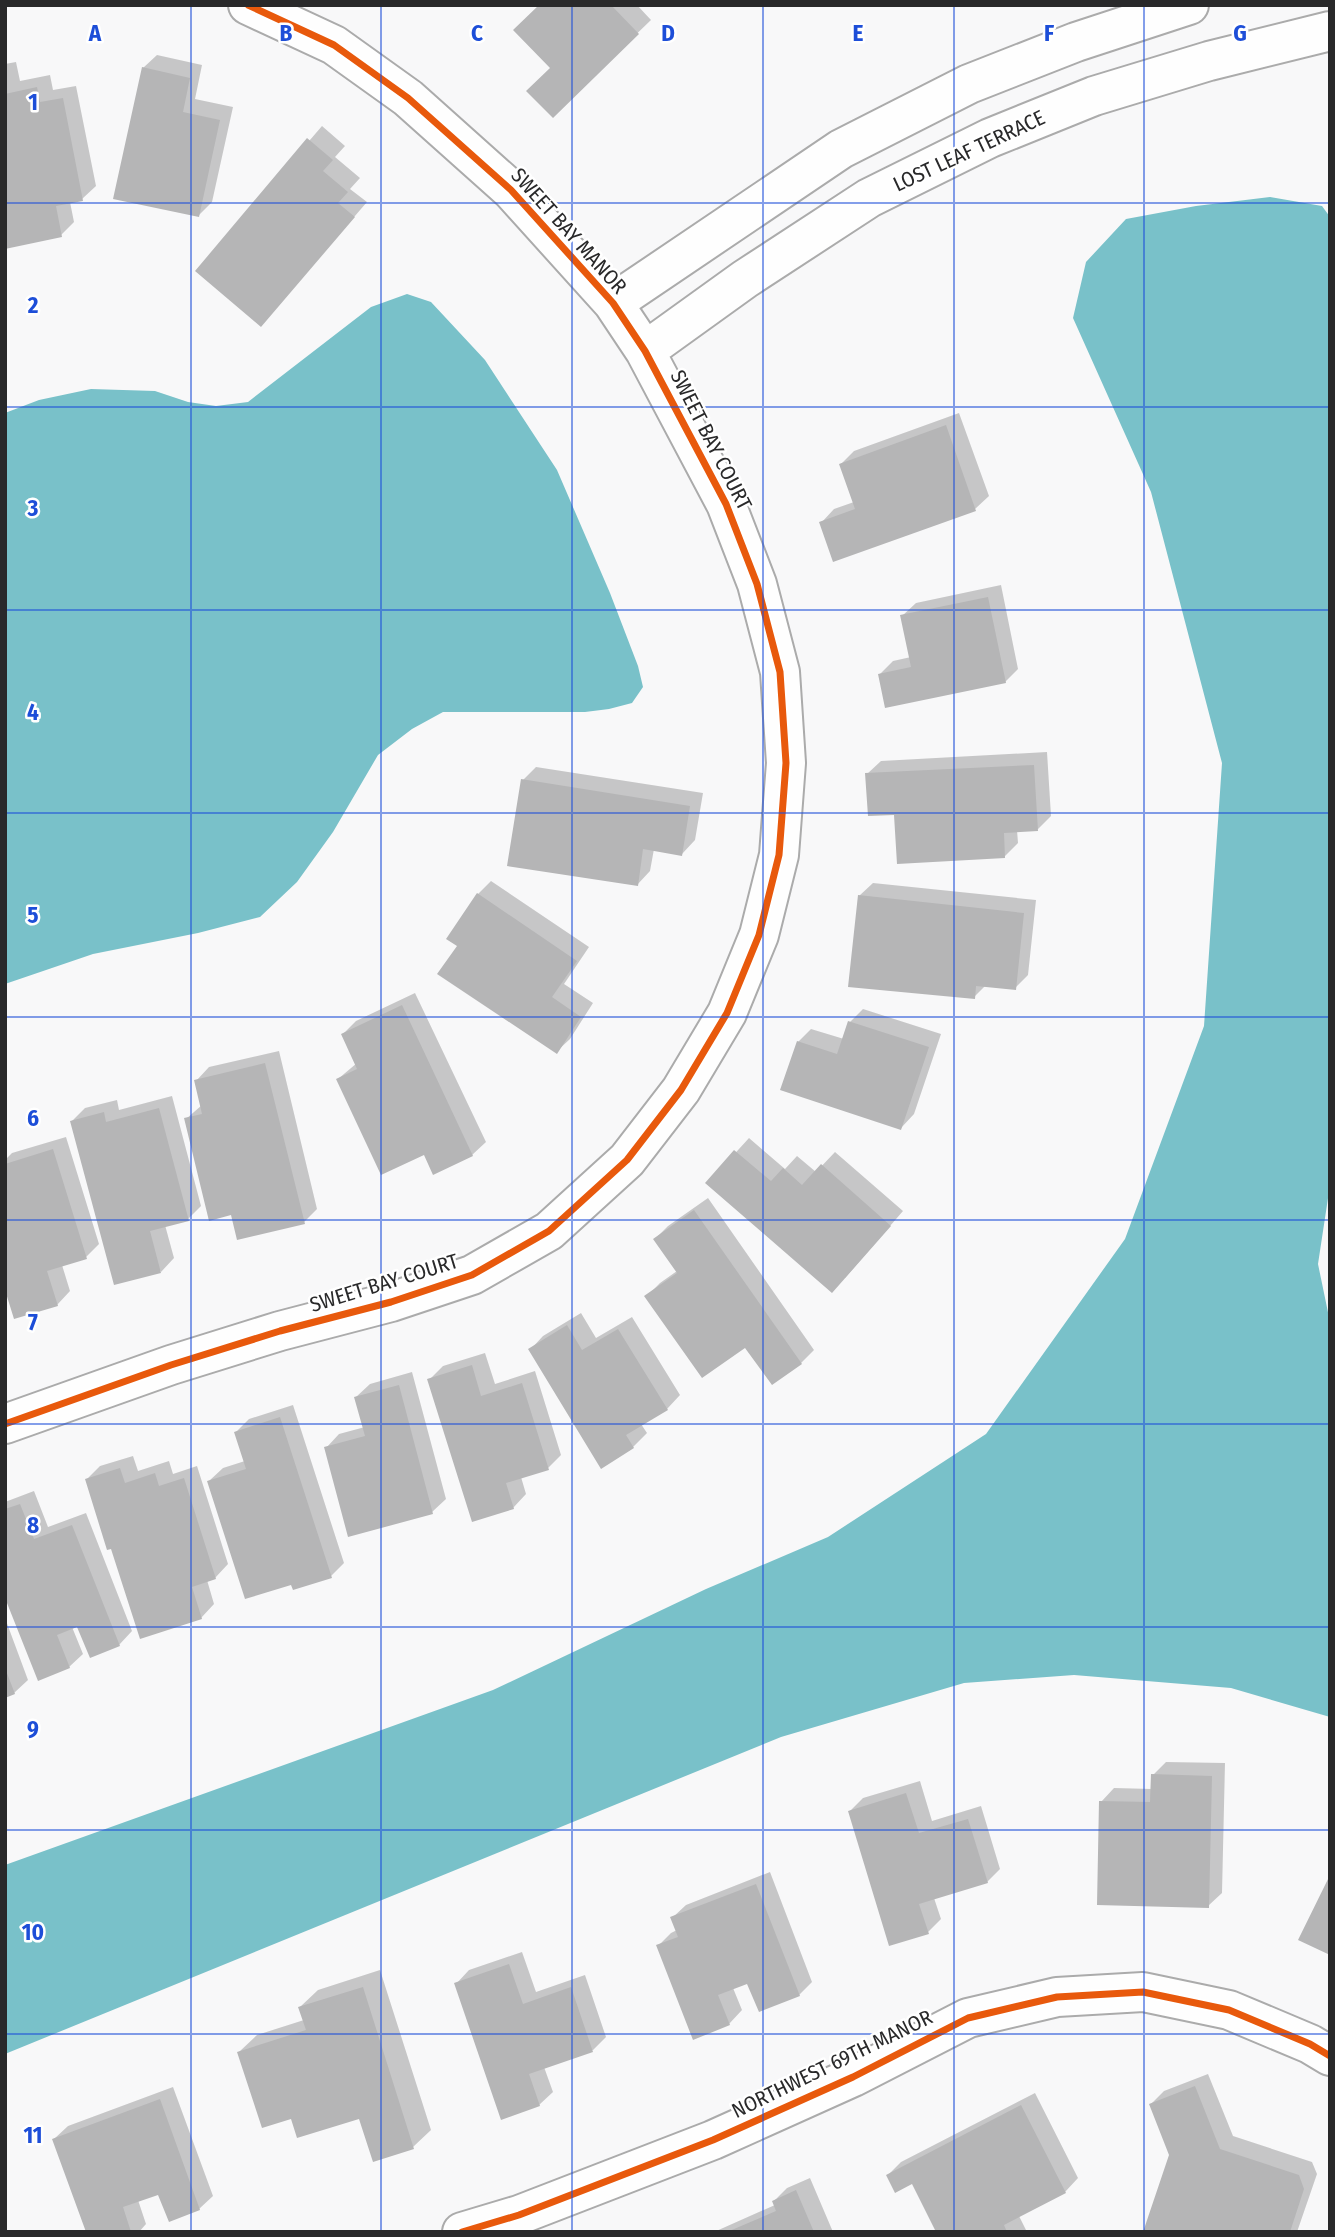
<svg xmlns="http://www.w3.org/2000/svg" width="1335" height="2237" viewBox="0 0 1335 2237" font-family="'Fira Sans Condensed',sans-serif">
  <rect width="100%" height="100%" fill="#f8f8f9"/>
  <path fill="#79c1c9" d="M1270 197 1322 206 1330 217V1185L1318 1264 1330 1322V1717L1231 1688 1074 1675 964 1683 781 1737 5 2054V1865L493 1690 706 1589 828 1537 986 1434 1125 1239 1204 1026 1222 763 1151 492 1073 318 1086 262 1126 219 1196 206Z
    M407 294 431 302 485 360 557 470 610 593 638 666 643 687 632 703 609 709 585 712H443L412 729 378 755 333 832 297 882 260 917 198 933 93 954 5 984V413L39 400 91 389 155 391 188 402 216 406 248 402 371 307Z"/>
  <path fill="#0003" d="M541 5H637L651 20 553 115 552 68Z
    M157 55 202 65 195 99 233 107 212 202 199 215 143 68Z
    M16 62 20 81 50 75 53 90 76 86 96 186 82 199 70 202 74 222 61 235 5 247V64Z
    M322 126 345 146 335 157 360 178 350 189 367 202 261 325 197 271Z
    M959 413 989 496 975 509 835 560 821 523 834 509 854 502 841 464 854 451Z
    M1001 585 1018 669 1005 682 880 674 893 661 911 657 902 616 916 603Z
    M1047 752 1051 816 1038 829 1017 830 1018 843 1004 857 867 774 881 761Z
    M536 767 703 793 695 840 682 854 654 849 650 871 637 885 523 780Z
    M491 881 589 947 564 984 593 1003 570 1039 556 1052 459 946 478 894Z
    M873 883 1036 900 1028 975 1015 988 986 985 974 997 859 896Z
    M415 993 486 1142 472 1155 424 1153 338 1079 357 1063 343 1034 356 1021Z
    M863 1009 941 1034 914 1114 901 1128 798 1042 811 1029 844 1039 850 1022Z
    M279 1051 317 1209 304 1222 232 1213 186 1119 202 1105 196 1081 209 1067Z
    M172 1096 201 1206 188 1219 165 1225 174 1258 161 1272 72 1121 85 1108 117 1100 119 1110Z
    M66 1137 99 1244 86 1257 62 1265 70 1291 57 1305 5 1283V1160L12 1153Z
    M749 1138 785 1169 797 1156 816 1172 835 1152 903 1211 845 1278 708 1183Z
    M708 1198 814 1350 801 1363 746 1345 647 1296 660 1283 677 1271 655 1239 668 1226Z
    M581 1313 596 1338 632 1317 680 1395 667 1409 641 1424 647 1433 633 1447 601 1467 530 1350 543 1336Z
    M485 1353 495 1384 535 1371 561 1455 548 1468 521 1477 526 1494 513 1508 429 1380 443 1366Z
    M412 1372 446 1499 432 1512 326 1448 339 1434 365 1427 356 1397 370 1384Z
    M293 1405 344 1563 331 1576 209 1481 223 1468 245 1461 236 1432 249 1419Z
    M133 1456 138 1471 169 1461 173 1474 197 1466 228 1564 215 1578 207 1580 214 1604 201 1618 112 1547 87 1479 100 1466Z
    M34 1491 48 1527 86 1513 132 1631 119 1645 78 1625 72 1627 83 1654 69 1667 5 1593V1502Z
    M5 1618 28 1680 14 1693 5 1696Z
    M1166 1762 1225 1763 1222 1893 1208 1906 1101 1802 1114 1788 1152 1789 1153 1775Z
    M920 1781 932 1821 981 1806 1000 1869 987 1882 934 1898 941 1919 928 1932 850 1811 863 1798Z
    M770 1872 812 1982 799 1995 748 1981 733 1988 742 2010 729 2024 658 1946 671 1933 677 1930 672 1918 686 1905Z
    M522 1952 536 1992 585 1975 606 2037 593 2050 544 2067 553 2092 539 2105 456 1984 469 1970Z
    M380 1970 431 2130 413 2147 360 2116 292 2117 239 2052 257 2035 304 2020 300 2007 318 1990Z
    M1208 2074 1233 2136 1312 2162 1317 2174 1297 2232H1145L1171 2155 1151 2104 1164 2091Z
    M173 2087 213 2196 199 2209 159 2192 138 2200 146 2224 139 2232H88L54 2139 68 2126Z
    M1035 2093 1078 2178 1065 2192 1019 2216 1027 2232H938L912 2182 888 2175 901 2162Z
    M810 2178 833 2232H714L775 2205 774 2201 787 2188Z"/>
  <path fill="#b5b5b6" d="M539 5H611L639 34 553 118 526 91 550 68 513 30Z
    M142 67 190 78 183 112 220 120 199 217 113 199Z
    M37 87 40 102 63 98 83 201 56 206 62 237 5 249V94Z
    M307 138 333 160 323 171 348 192 338 203 355 217 261 327 195 271Z
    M946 425 976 511 833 562 819 522 855 509 839 464Z
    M988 597 1006 683 885 708 878 674 911 667 900 615Z
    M1034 765 1038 831 1004 833 1005 858 897 864 894 815 868 816 865 773Z
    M521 779 690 806 682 856 643 849 638 886 507 866Z
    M477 893 577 961 552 997 581 1017 557 1054 437 974 457 946 446 939Z
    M858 895 1024 913 1016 990 976 986 975 999 848 987Z
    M402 1005 473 1156 433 1175 424 1155 381 1175 336 1079 357 1069 341 1034Z
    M848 1021 929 1047 901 1130 780 1090 797 1041 837 1054Z
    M265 1063 305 1224 237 1240 231 1215 209 1221 184 1118 202 1114 194 1080Z
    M159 1108 189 1221 150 1231 161 1273 114 1285 70 1121 104 1112 106 1122Z
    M53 1149 87 1259 47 1271 58 1306 14 1319 5 1290V1164Z
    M734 1150 771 1181 783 1168 802 1185 821 1164 891 1226 832 1293 705 1183Z
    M694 1210 802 1364 772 1385 745 1348 702 1378 644 1296 677 1273 653 1239Z
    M567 1325 582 1350 618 1329 668 1410 626 1435 634 1448 601 1469 528 1349Z
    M472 1365 481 1396 522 1383 549 1470 506 1483 514 1509 472 1522 427 1379Z
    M399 1385 433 1514 348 1537 324 1447 365 1436 354 1397Z
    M280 1417 332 1578 293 1590 291 1585 245 1599 207 1481 246 1469 234 1432Z
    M120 1468 125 1483 155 1473 159 1486 184 1478 216 1579 192 1587 202 1619 140 1639 111 1549 107 1550 85 1479Z
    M20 1504 34 1539 72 1525 120 1646 90 1658 77 1627 57 1635 70 1668 38 1681 5 1598V1509Z
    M5 1668 15 1694 5 1698Z
    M1151 1774 1212 1776 1209 1908 1097 1905 1099 1801 1150 1802Z
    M906 1793 919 1833 968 1819 988 1883 919 1904 929 1934 889 1946 848 1811Z
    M1330 1875V1955L1298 1940Z
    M756 1884 800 1996 759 2012 747 1984 718 1995 730 2025 693 2040 656 1945 678 1937 670 1917Z
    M509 1964 523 2004 571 1987 593 2052 529 2074 540 2106 501 2120 454 1983Z
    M363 1987 414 2149 373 2162 359 2119 297 2138 291 2119 262 2128 237 2052 306 2030 298 2007Z
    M1195 2086 1220 2149 1299 2175 1304 2189 1290 2232H1143L1169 2155 1149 2104Z
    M160 2099 200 2210 169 2222 158 2195 123 2207 131 2232H86L52 2139Z
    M1021 2105 1066 2193 1004 2225 1007 2232H936L912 2184 895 2193 886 2175Z
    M796 2190 814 2232H727L776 2211 772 2201Z"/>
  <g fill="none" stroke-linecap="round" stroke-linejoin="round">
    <defs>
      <path id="minor" d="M613 303 841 149 969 84 1076 42 1189 5
        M645 351 745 279 869 198 990 138 1094 96 1209 61 1330 31
        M5 1424 171 1365 280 1331 391 1302 472 1275 549 1231 627 1160 681 1090 727 1013 759 935 779 855 786 763 780 672 757 584 726 504 645 351 613 303 511 190 408 98 334 45 248 5
        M462 2232 519 2215 713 2140 853 2077 968 2018 1057 1997 1143 1992 1229 2010 1310 2044 1330 2056"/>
    </defs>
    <use href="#minor" stroke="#ababab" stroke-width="42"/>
    <use href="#minor" stroke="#fefefe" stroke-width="38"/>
    <defs>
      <path id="cycleway" d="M5 1424 171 1365 280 1331 391 1302 472 1275 549 1231 627 1160 681 1090 727 1013 759 935 779 855 786 763 780 672 757 584 726 504 645 351 613 303 511 190 408 98 334 45 248 5
        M462 2232 519 2215 713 2140 853 2077 968 2018 1057 1997 1143 1992 1229 2010 1310 2044 1330 2056"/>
    </defs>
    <use href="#cycleway" stroke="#fff" stroke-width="11"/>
    <use href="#cycleway" stroke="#e8590c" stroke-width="7"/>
  </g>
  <path fill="none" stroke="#1d4ed8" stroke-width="2" stroke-opacity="0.55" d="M191 5V2232M381 5V2232M572 5V2232M763 5V2232M954 5V2232M1144 5V2232M5 203H1330M5 407H1330M5 610H1330M5 813H1330M5 1017H1330M5 1220H1330M5 1424H1330M5 1627H1330M5 1830H1330M5 2034H1330"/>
  <g text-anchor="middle" stroke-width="5" stroke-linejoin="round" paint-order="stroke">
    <g font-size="21" fill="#29292a" stroke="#fff">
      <text transform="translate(969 151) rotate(-25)" y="7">LOST LEAF TERRACE</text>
      <text transform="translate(569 231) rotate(48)" y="7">SWEET BAY MANOR</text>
      <text transform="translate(711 440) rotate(63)" y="7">SWEET BAY COURT</text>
      <text transform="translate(384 1283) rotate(-17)" y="7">SWEET BAY COURT</text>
      <text transform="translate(832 2064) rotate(-26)" y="7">NORTHWEST 69TH MANOR</text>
    </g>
  </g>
  <g font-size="23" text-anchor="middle" font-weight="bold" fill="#1d4ed8" stroke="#fff" stroke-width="5" stroke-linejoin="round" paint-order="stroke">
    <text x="95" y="41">A</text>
    <text x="286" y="41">B</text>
    <text x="477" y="41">C</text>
    <text x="668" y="41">D</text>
    <text x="858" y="41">E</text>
    <text x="1049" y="41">F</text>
    <text x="1240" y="41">G</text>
    <text x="33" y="110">1</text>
    <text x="33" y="313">2</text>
    <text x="33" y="516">3</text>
    <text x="33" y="720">4</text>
    <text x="33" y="923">5</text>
    <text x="33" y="1126">6</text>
    <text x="33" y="1330">7</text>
    <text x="33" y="1533">8</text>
    <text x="33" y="1737">9</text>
    <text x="33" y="1940">10</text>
    <text x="33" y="2143">11</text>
  </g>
  <rect width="1335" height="2237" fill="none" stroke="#29292a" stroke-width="14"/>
</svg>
